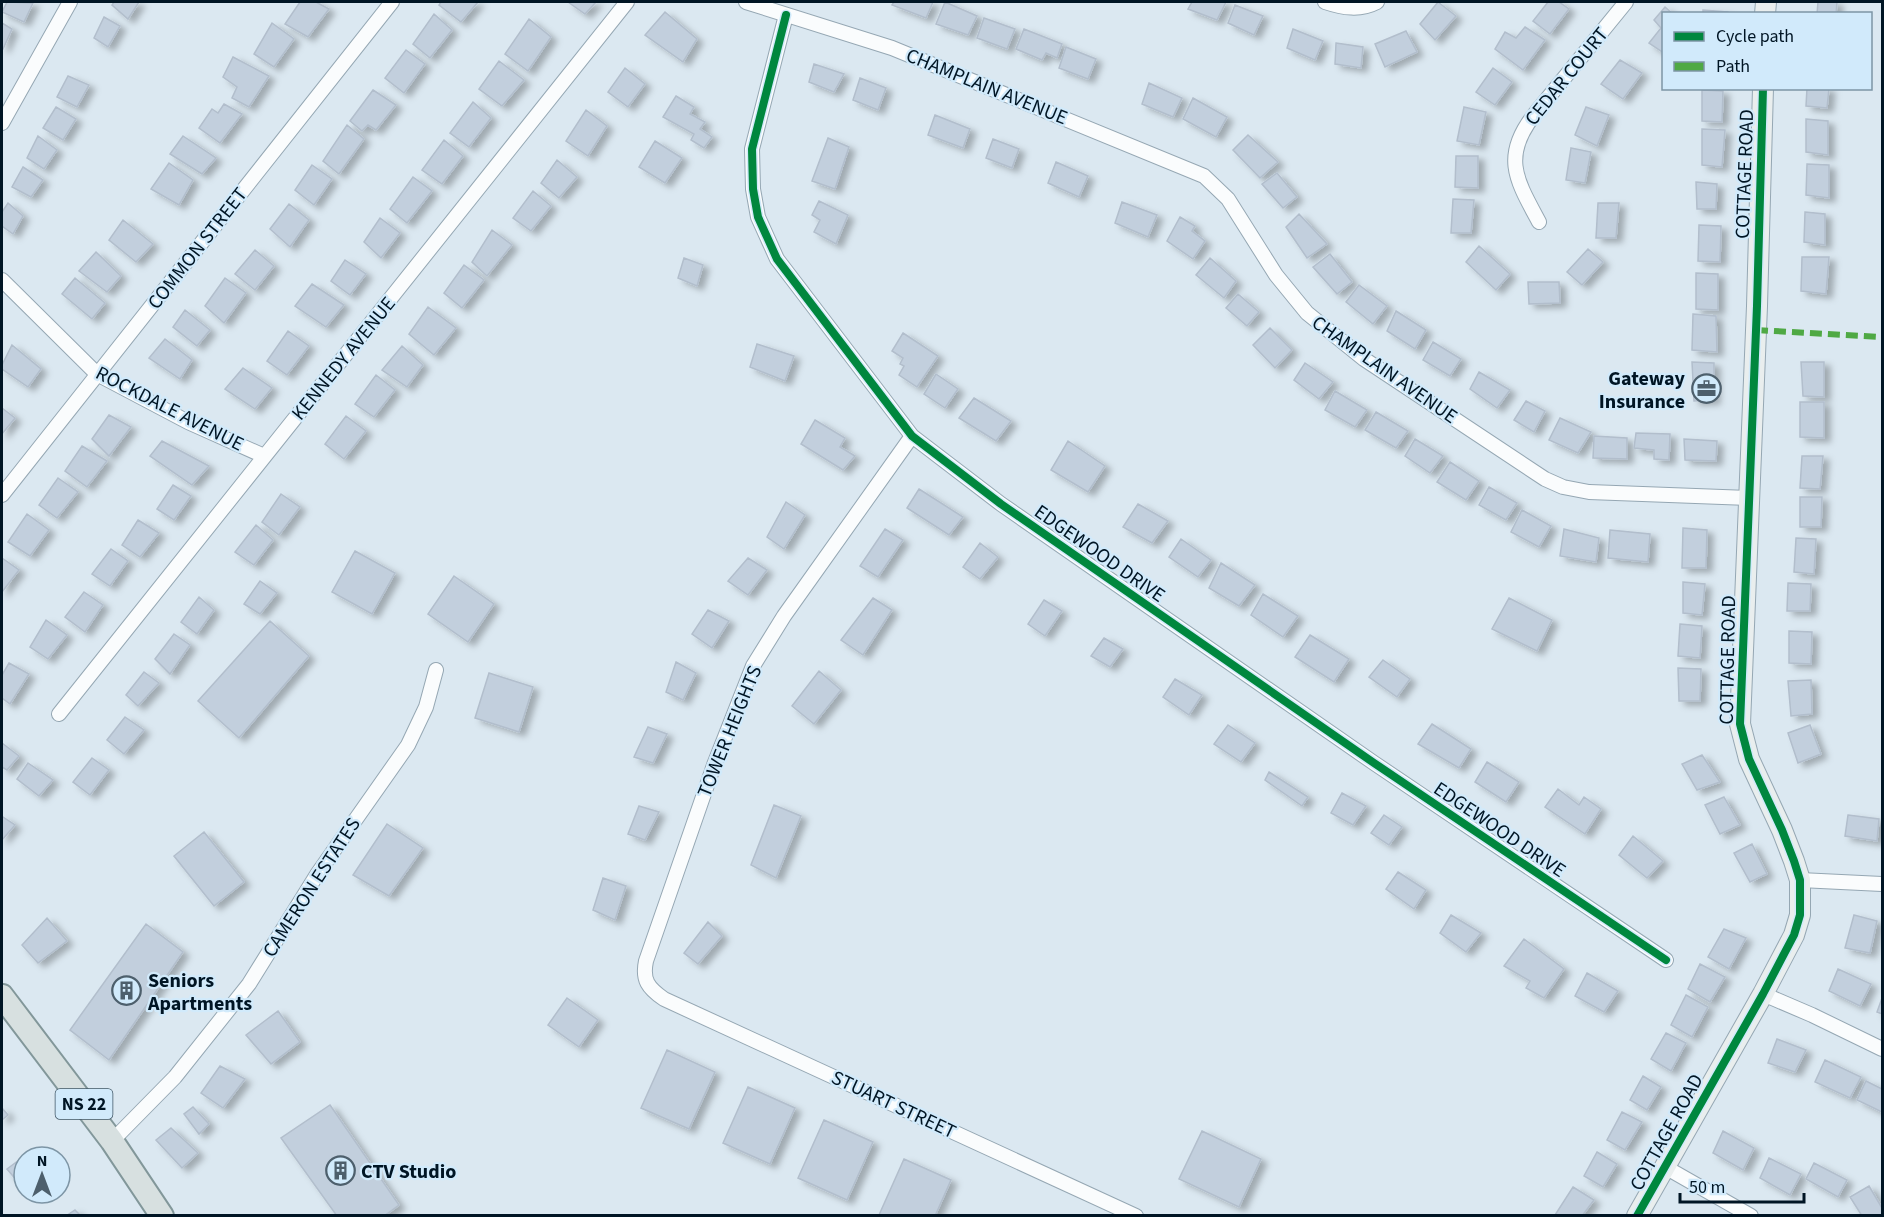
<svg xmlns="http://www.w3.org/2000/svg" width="1884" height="1217" viewBox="0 0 1884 1217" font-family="'Source Sans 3',sans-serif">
  <defs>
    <filter id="shadow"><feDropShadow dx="6" dy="4" stdDeviation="3" flood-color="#0004"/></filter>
  </defs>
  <rect width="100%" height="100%" fill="#dbe8f1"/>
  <path fill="#c2cfdd" stroke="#b2becc" stroke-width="1.5" filter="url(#shadow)" d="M7 2 33 3 24 22 2 12Z
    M114 2H139L128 19 112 5Z
    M300 2H316L329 9 308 37 285 24Z
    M441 2H478L461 22 439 5Z
    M568 2H596L585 14Z
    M894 2H933L926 18 892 5Z
    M945 2 977 16 968 35 936 24Z
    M1192 2H1226L1217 20 1188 9Z
    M1438 2 1456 16 1435 40 1420 24Z
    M1548 2H1559L1569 9 1550 34 1533 21Z
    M1818 2H1837L1836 14H1817Z
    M1235 5 1263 16 1254 35 1228 23Z
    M1665 7 1673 14H1664V53L1649 43 1661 28 1654 20Z
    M1703 10 1728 12V14H1703Z
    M665 12 697 39 683 62 645 35Z
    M434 14 452 30 430 58 413 44Z
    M104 17 120 26 108 47 94 38Z
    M984 18 1015 29 1007 49 977 38Z
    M529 19 551 37 528 71 505 54Z
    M2 23 12 29 3 49 2 48Z
    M272 23 294 39 274 67 254 54Z
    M1525 27 1545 40 1523 70 1495 49 1505 32 1516 38Z
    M1024 29 1062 44 1057 58 1046 53 1042 60 1016 49Z
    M1293 29 1323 41 1315 60 1287 48Z
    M1406 31 1417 52 1385 67 1375 44Z
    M1336 43 1363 47 1361 68 1335 64Z
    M1066 47 1096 59 1088 79 1059 68Z
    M406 50 425 64 404 93 385 78Z
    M233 57 269 76 249 107 232 98 237 87 223 77Z
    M1620 60 1642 73 1623 99 1601 84Z
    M499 61 524 80 502 106 479 89Z
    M814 64 844 74 834 92 809 82Z
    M625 68 645 84 628 107 608 92Z
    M1493 68 1512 82 1495 105 1476 92Z
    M68 76 89 85 77 107 57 97Z
    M860 78 886 88 878 110 853 100Z
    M1149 83 1182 98 1173 117 1142 104Z
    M1807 88H1829L1827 108 1806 106Z
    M373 90 396 105 376 130 368 125 362 131 350 121Z
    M1702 90 1723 91 1722 122 1702 121Z
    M676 96 694 107 690 114 705 122 700 129 712 137 704 148 691 140 694 134 663 117Z
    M1193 98 1227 117 1216 137 1183 119Z
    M473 102 491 118 469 147 450 133Z
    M224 104 242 114 220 143 199 128 212 109 218 113Z
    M56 107 76 119 63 140 43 128Z
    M1464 107 1486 112 1479 145 1457 141Z
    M1586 107 1609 115 1597 146 1575 135Z
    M586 110 607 126 588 156 566 141Z
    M935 115 970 129 963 148 928 135Z
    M1806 119 1828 121V155L1806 152Z
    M347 125 364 139 339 174 323 161Z
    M1702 129 1725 130 1722 167 1702 165Z
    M1248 135 1278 162 1260 178 1233 150Z
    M38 136 57 150 44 169 27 158Z
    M183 136 216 158 202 174 170 154Z
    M828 138 849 147 835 189 812 181Z
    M993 139 1019 149 1012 168 986 158Z
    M444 140 463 156 442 184 422 170Z
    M655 141 682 158 665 183 639 167Z
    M1571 148 1591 152 1585 183 1566 180Z
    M1456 156H1478V188L1455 187Z
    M557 160 577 177 559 198 541 183Z
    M1056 162 1088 176 1079 197 1048 183Z
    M169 163 193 180 179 205 151 189Z
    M1807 164 1829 165V198L1806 195Z
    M312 165 332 179 314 205 295 190Z
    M23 167 43 180 31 197 12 187Z
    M1277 173 1297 197 1283 208 1262 184Z
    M413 177 432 191 407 223 390 209Z
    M1696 182 1717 184 1716 209H1697Z
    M533 191 551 206 531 231 513 218Z
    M1453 199 1474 200 1471 233H1451Z
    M819 201 848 215 836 244 814 232 820 220 812 215Z
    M1122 202 1157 215 1148 237 1115 223Z
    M8 203 23 216 13 234 2 226V212Z
    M1598 203H1619L1616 238H1596Z
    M289 204 309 220 290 247 270 229Z
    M1805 212 1825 214V245L1804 242Z
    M1299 214 1327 244 1307 258 1286 227Z
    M1180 217 1195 226 1192 231 1205 241 1193 259 1167 241Z
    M380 218 400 233 381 258 364 242Z
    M123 220 153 244 136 262 109 240Z
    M1699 225 1721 226 1720 262 1698 261Z
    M492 230 512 245 487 276 472 262Z
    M1479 246 1510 274 1496 290 1466 262Z
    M1588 249 1603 262 1582 285 1567 272Z
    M255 250 274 266 255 290 235 274Z
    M96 252 121 276 107 292 79 271Z
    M1330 254 1352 282 1337 294 1313 267Z
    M1802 257H1829L1826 294 1801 291Z
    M684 258 703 265 697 286 678 278Z
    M1210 258 1236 281 1224 298 1196 275Z
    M345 260 366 274 350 295 331 281Z
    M464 265 484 280 462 308 444 293Z
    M1696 273 1718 274V310L1696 309Z
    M75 278 105 303 92 319 62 294Z
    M225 278 246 293 224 323 205 306Z
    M1528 282H1559L1560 303 1529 304Z
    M312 284 344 305 326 327 295 306Z
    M1359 285 1387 306 1373 324 1346 302Z
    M1238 294 1259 312 1247 326 1226 308Z
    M428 307 456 328 434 355 409 334Z
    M185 310 210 330 197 346 173 327Z
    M1396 311 1426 330 1415 349 1387 331Z
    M1693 314 1716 316 1717 352 1692 350Z
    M1270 328 1292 350 1275 368 1253 345Z
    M288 331 309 346 287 375 267 361Z
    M903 333 938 356 917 387 899 375 904 366 900 364 903 358 892 351Z
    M165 339 192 360 180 379 149 358Z
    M1433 342 1461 359 1450 376 1423 360Z
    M757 344 794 356 785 381 750 367Z
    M12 345 41 369 28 387 2 369V365Z
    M402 346 423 365 407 387 382 370Z
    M1692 362 1714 363V400L1694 401Z
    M1801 362H1824V397L1803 396Z
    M1305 363 1333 382 1319 399 1294 380Z
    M243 368 272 388 255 409 225 389Z
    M1479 372 1510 390 1497 408 1470 389Z
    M936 374 958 389 945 408 924 394Z
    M376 375 395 390 374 417 355 404Z
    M1335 391 1367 410 1355 427 1325 410Z
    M974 398 1011 421 996 441 959 418Z
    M1526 401 1545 411 1534 432 1514 420Z
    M1800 402H1824V438L1800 437Z
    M2 408 15 418 2 434Z
    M1376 412 1408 431 1396 448 1365 430Z
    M109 415 131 427 109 456 92 439Z
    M346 416 366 431 344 459 325 444Z
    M1560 418 1591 432 1578 453 1549 440Z
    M815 420 845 438 840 447 855 456 843 470 801 444Z
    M1636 433 1670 434 1669 460 1654 459V450L1634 448Z
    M1594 436 1627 438V459L1593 458Z
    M1415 439 1443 456 1430 473 1405 456Z
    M1684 439 1717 441 1716 461 1685 460Z
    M162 441 209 466 192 485 150 456Z
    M1068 441 1105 466 1088 492 1051 470Z
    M82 446 107 461 87 487 65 471Z
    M1802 456H1823L1820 489 1800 488Z
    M1450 462 1479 481 1466 500 1437 482Z
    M58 478 78 492 57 518 39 505Z
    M173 485 191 496 174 520 157 509Z
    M1489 487 1517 503 1506 520 1479 505Z
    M919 489 963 517 949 535 907 508Z
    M281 494 300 507 279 535 262 522Z
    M1800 497H1822L1821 527H1800Z
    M786 502 805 515 784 549 767 537Z
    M1138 504 1168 521 1152 543 1123 527Z
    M1522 510 1551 526 1539 547 1511 532Z
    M27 514 49 530 30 556 8 542Z
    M138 520 159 533 140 557 122 545Z
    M256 525 273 540 254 565 235 552Z
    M1683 528 1707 530 1706 568H1682Z
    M885 529 903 540 878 577 860 566Z
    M1564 529 1599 538 1596 562 1560 556Z
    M1610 530 1650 534 1648 562 1608 558Z
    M1796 538 1816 539 1814 574 1794 572Z
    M1181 539 1211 560 1198 577 1169 557Z
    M980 543 998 557 980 579 963 567Z
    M111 549 128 561 110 586 92 574Z
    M355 551 395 573 372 614 332 592Z
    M2 558 19 570 2 592Z
    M748 558 767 570 748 595 728 581Z
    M1221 563 1255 585 1239 606 1209 588Z
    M454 576 494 604 468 642 428 614Z
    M260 581 277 593 260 614 244 604Z
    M1683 582 1705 584 1702 615 1683 613Z
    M1788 583 1811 584 1810 611H1787Z
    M84 592 103 605 85 632 65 617Z
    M1263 594 1298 616 1283 637 1251 615Z
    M199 597 214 610 197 634 181 622Z
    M873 598 892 610 863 655 841 640Z
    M1509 598 1552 620 1537 651 1492 629Z
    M1044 600 1062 611 1045 636 1028 624Z
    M708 610 729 621 712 648 692 634Z
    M46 620 67 635 48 659 30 647Z
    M270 621 309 656 239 738 198 701Z
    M1680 624 1702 626 1700 658 1678 656Z
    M1789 631 1812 632 1811 664 1789 663Z
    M174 634 190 645 170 674 155 659Z
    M1310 635 1349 659 1334 682 1295 657Z
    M1104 638 1123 649 1110 667 1091 656Z
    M1383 660 1410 679 1397 697 1369 677Z
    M676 662 696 673 683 700 666 692Z
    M9 663 29 674 10 704 2 698V675Z
    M1678 668 1701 669 1700 701H1679Z
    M819 671 841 690 814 724 792 706Z
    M144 672 159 683 138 706 126 695Z
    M489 673 533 687 519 732 475 718Z
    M1175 679 1202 695 1189 715 1163 697Z
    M1811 680 1812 714 1791 716 1788 681Z
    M125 717 144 730 124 754 107 740Z
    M1432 724 1471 749 1459 768 1418 744Z
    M1228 725 1255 743 1241 762 1214 744Z
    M1810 725 1821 754 1798 763 1788 733Z
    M648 727 667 734 653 763 634 757Z
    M2 743 19 756 7 770 2 767Z
    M1702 755 1720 782 1697 790 1682 764Z
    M92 758 109 770 90 795 73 782Z
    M1487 762 1519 782 1506 802 1475 782Z
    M28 763 53 780 39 796 17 779Z
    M1269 772 1308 797 1302 806 1265 780Z
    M1558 789 1579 805 1584 797 1601 809 1585 834 1545 807Z
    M1342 793 1366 806 1353 825 1331 813Z
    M1724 797 1740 825 1720 834 1705 805Z
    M774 805 801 816 776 878 751 865Z
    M639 806 659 812 645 840 628 834Z
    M1384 815 1402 827 1389 845 1371 833Z
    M1848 815 1879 819 1877 841 1845 836Z
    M3 817 15 825 2 840V818Z
    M387 824 423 848 389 896 353 875Z
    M204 832 244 882 214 906 174 856Z
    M1633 836 1663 861 1647 878 1619 855Z
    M1752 844 1767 874 1750 882 1734 853Z
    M1398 872 1426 890 1414 909 1386 889Z
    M603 878 626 886 615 920 593 910Z
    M1451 915 1481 933 1466 952 1440 933Z
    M1854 915 1877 921 1870 953 1845 948Z
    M47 918 67 941 38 963 22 945Z
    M708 922 722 936 698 964 684 953Z
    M146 924 183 952 109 1060 70 1030Z
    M1724 929 1746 938 1729 969 1708 957Z
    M1524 939 1564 969 1544 998 1526 988 1530 981 1504 966Z
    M1700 964 1725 977 1710 1002 1688 989Z
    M1838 969 1871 984 1860 1006 1829 991Z
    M1587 973 1618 991 1604 1012 1575 996Z
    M1686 995 1708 1007 1692 1037 1671 1025Z
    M567 998 598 1020 579 1047 548 1025Z
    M1882 998V1014L1877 1012Z
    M278 1011 300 1042 271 1064 246 1035Z
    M1666 1033 1686 1043 1671 1071 1651 1059Z
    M1777 1039 1806 1050 1795 1072 1768 1063Z
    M667 1050 715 1072 689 1129 641 1108Z
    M1825 1060 1861 1077 1850 1098 1815 1082Z
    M220 1066 245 1079 223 1108 201 1093Z
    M1643 1076 1661 1087 1647 1110 1630 1100Z
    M1866 1081 1882 1089V1112L1857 1100Z
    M748 1087 795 1108 770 1164 723 1143Z
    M330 1105 399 1205 384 1216H337L281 1138Z
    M193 1107 209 1124 199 1134 184 1114Z
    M2 1108 8 1115 2 1120Z
    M1622 1112 1642 1122 1625 1150 1607 1140Z
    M824 1120 873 1142 847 1200 798 1178Z
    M171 1128 198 1153 182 1168 156 1140Z
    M1202 1131 1261 1159 1239 1207 1179 1179Z
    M1723 1131 1754 1148 1743 1170 1713 1153Z
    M31 1151 36 1157H24V1189L7 1169Z
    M1597 1152 1617 1164 1603 1187 1584 1176Z
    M1769 1158 1801 1174 1790 1195 1760 1178Z
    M904 1159 951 1180 935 1216 879 1215Z
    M1814 1163 1847 1180 1838 1197 1806 1179Z
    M1869 1186 1882 1208V1216H1862L1850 1197Z
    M1573 1187 1594 1200 1582 1216 1555 1215Z
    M75 1210 81 1216H66Z"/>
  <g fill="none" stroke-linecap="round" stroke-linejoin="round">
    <defs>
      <path id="street" d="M746 2 892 48 1204 176 1228 199 1276 275 1307 313 1364 359 1545 479 1563 487 1589 492 1749 498
        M1325 2C1343 8 1360 11 1377 2
        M786 15 752 149 753 189 758 217 777 259 912 436 1001 504 1374 763 1666 960
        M2 123 70 2
        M1539 222C1517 181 1501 157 1534 115L1626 2
        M2 280 97 374 188 422 264 456
        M912 436 784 616 753 666 714 765 646 961C642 980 648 988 664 999L1136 1216
        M2 495 392 2
        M59 714 627 2
        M1800 880 1882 884
        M1763 994 1812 1015 1882 1049
        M112 1141 175 1077 249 984 318 873 408 745 426 707 436 670
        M1665 1167 1751 1216"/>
      <path id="secondary" d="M1765 14 1766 2
        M1637 1216 1763 994 1794 935 1800 915V880L1794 861 1782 830 1749 759 1740 724 1757 306 1763 88"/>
      <path id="primary" d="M2 996 112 1141 162 1216"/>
    </defs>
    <use href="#street" stroke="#95a7b3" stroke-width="16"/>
    <use href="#secondary" stroke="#95a7b3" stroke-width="22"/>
    <use href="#primary" stroke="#82979a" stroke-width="26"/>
    <use href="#street" stroke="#fafcfd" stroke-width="14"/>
    <use href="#secondary" stroke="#e9eeee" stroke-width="20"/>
    <use href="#primary" stroke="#d7e0e0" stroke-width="22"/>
    <path stroke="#4fa944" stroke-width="6" stroke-dasharray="12 6" stroke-linecap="butt" d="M1756 330 1882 337"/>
    <defs>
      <path id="cycleway" d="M786 15 752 149 753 189 758 217 777 259 912 436 1001 504 1374 763 1666 960
        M1637 1216 1763 994 1794 935 1800 915V880L1794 861 1782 830 1749 759 1740 724 1757 306 1763 88"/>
    </defs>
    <use href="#cycleway" stroke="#d1eafb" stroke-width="11"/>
    <use href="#cycleway" stroke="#00873e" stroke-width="8"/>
  </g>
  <defs>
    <symbol id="office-ring" viewBox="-11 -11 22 22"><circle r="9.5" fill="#d1eafb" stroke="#4d5f6c" stroke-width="1.5"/><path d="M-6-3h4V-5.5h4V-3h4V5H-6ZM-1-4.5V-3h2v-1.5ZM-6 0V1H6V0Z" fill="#4d5f6c"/></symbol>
    <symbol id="building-ring" viewBox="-11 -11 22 22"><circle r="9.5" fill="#d1eafb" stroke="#4d5f6c" stroke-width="1.5"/><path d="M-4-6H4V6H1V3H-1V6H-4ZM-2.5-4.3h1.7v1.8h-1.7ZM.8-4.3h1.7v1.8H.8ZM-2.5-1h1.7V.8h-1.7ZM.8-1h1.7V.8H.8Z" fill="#4d5f6c"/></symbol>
  </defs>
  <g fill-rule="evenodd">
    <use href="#office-ring" x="1690" y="372" width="33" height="33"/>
    <use href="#building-ring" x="110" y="974" width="33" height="33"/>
    <use href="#building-ring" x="324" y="1154" width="33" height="33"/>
  </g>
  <g text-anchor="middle" stroke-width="4.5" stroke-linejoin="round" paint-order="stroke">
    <rect fill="#d1eafb" stroke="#3f5564" stroke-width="1.5" x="55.5" y="1089" width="57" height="30" rx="4.5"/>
    <g font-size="18" font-weight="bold" fill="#001524">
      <text x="84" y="1110">NS 22</text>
    </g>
    <g font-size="20" fill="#001524" stroke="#d1eafb">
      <text transform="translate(1566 76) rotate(-51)" y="7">CEDAR COURT</text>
      <text transform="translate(987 86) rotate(22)" y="7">CHAMPLAIN AVENUE</text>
      <text transform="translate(1744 174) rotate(-88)" y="7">COTTAGE ROAD</text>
      <text transform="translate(197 248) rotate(-52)" y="7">COMMON STREET</text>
      <text transform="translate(343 358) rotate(-51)" y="7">KENNEDY AVENUE</text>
      <text transform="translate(1385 369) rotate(35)" y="7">CHAMPLAIN AVENUE</text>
      <text transform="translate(170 408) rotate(27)" y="7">ROCKDALE AVENUE</text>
      <text transform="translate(1100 553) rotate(35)" y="7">EDGEWOOD DRIVE</text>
      <text transform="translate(1727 660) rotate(-89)" y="7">COTTAGE ROAD</text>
      <text transform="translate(729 731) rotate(-68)" y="7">TOWER HEIGHTS</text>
      <text transform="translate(1500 829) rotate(34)" y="7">EDGEWOOD DRIVE</text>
      <text transform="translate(311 887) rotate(-57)" y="7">CAMERON ESTATES</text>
      <text transform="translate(894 1104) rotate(25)" y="7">STUART STREET</text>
      <text transform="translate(1666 1132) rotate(-61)" y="7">COTTAGE ROAD</text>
    </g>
    <g font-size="20" font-weight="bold" fill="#001524" stroke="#d1eafb" text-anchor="start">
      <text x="1685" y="385" text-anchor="end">Gateway<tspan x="1685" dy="23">Insurance</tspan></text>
      <text x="148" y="987">Seniors<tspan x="148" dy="23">Apartments</tspan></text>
      <text x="361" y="1178">CTV Studio</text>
    </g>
  </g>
  <rect width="1884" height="1217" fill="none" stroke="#001524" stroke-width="6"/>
  <rect x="1662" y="12" width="210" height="78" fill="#d1eafb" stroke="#7d95a5" stroke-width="1.5"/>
  <rect x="1674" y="32" width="30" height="9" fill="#00873e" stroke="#7d95a5" stroke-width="1.5"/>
  <text x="1716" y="42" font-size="18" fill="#001524">Cycle path</text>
  <rect x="1674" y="62" width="30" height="9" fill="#4fa944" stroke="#7d95a5" stroke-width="1.5"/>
  <text x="1716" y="72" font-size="18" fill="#001524">Path</text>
  <g transform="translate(42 1175)"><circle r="28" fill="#d1eafb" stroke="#7d95a5" stroke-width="1.5"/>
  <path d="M0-4.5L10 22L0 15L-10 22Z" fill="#4d5f6c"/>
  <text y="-9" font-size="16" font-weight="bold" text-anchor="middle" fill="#001524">N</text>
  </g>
  <path d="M1680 1193v9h124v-9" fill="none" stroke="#001524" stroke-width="3"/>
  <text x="1689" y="1193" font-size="18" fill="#001524" stroke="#d1eafb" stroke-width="4.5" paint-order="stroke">50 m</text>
</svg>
